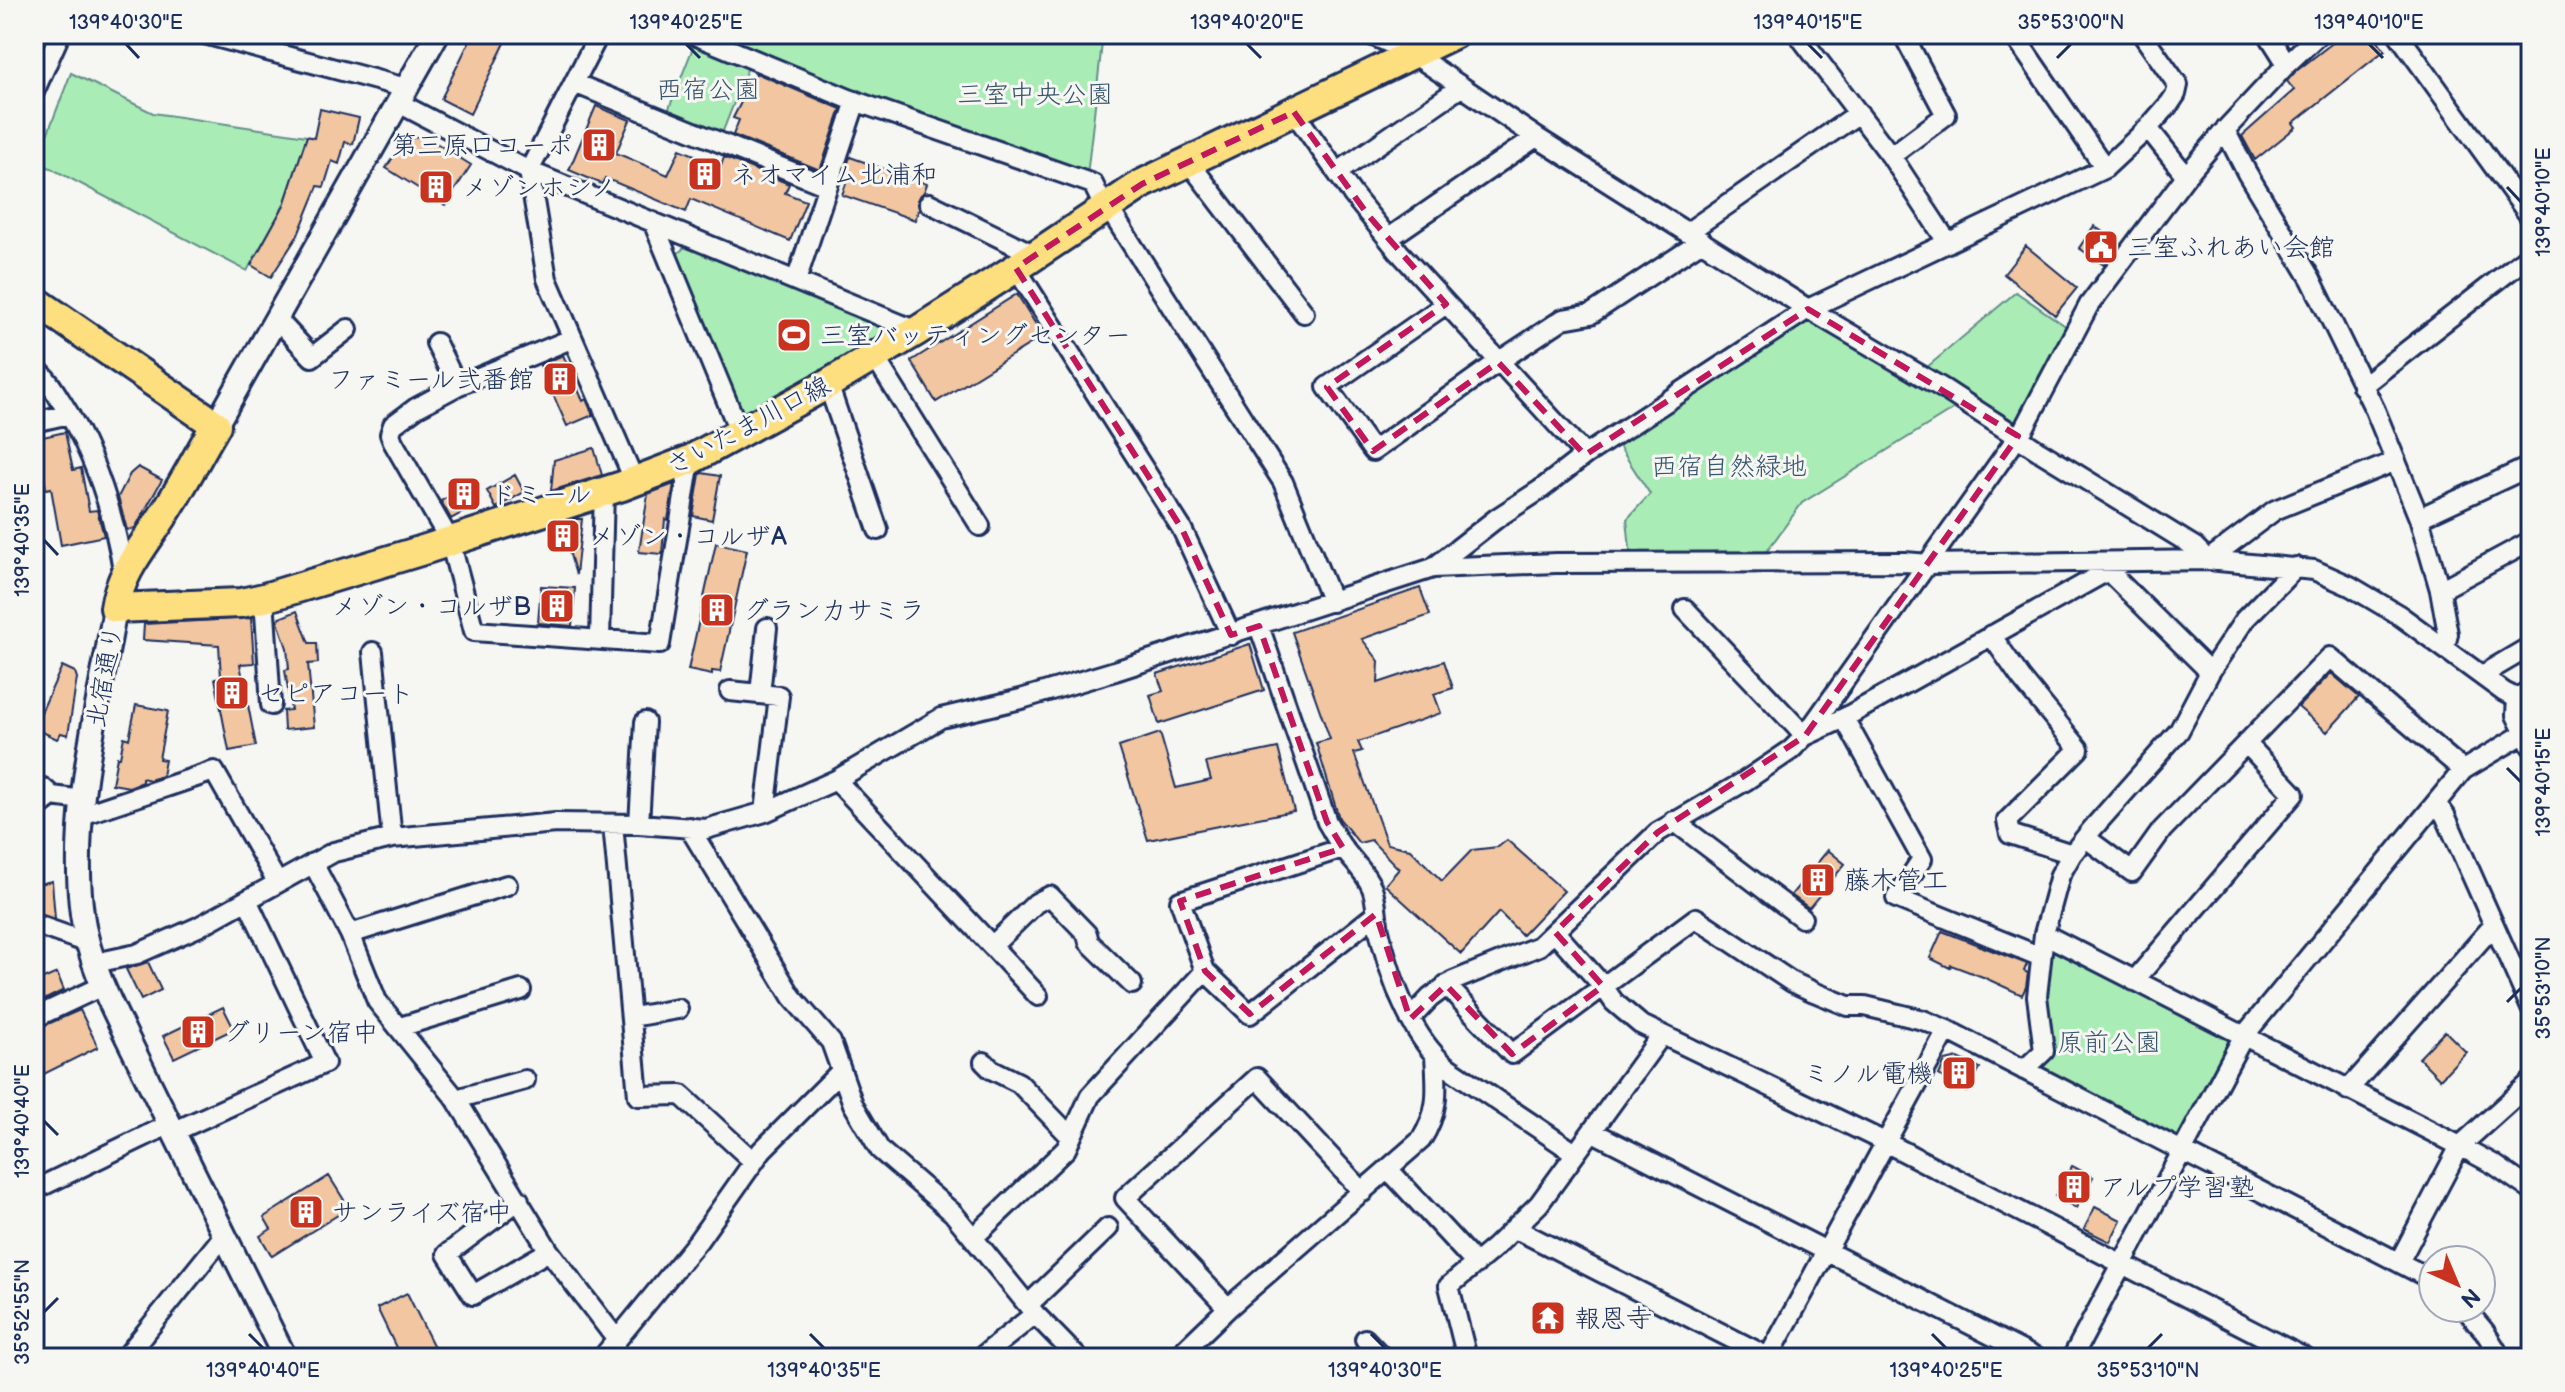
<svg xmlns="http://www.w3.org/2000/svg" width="2565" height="1392" viewBox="0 0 2565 1392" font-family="'Balsamiq Sans','Klee One',sans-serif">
  <rect width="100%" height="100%" fill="#f6f6f2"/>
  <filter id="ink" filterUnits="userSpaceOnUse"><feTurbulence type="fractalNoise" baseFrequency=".0125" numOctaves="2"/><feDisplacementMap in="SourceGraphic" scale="16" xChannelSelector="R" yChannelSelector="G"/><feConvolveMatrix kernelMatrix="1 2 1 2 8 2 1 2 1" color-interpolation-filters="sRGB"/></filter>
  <g filter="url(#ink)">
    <path fill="#aaecb5" stroke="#628e8a" stroke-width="2" d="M711 34H1103L1087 176 744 49Z
      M694 45 748 67 721 136 668 111Z
      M71 73 153 113 307 136 284 205 247 271 37 161Z
      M687 245 882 327V343L749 420 739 416 672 259Z
      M2016 292 2067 327 2016 422 1926 368Z
      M1808 318H1818L1955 408 1802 503 1764 555 1631 559 1627 519 1650 494 1617 443Z
      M2049 949 2232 1039 2181 1139 2033 1070Z"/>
    <path fill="#f1c6a0" stroke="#1b2f5e" stroke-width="2" d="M473 34H497L507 39 470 114 441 99Z
      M2344 34H2373L2385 50 2293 123 2296 127 2255 160 2242 136 2294 90 2287 81 2295 72Z
      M756 73 841 109 820 170 733 135 739 120 733 118Z
      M596 106 630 120 616 153 668 175 680 149 721 166 724 157 789 184 785 193 806 201 790 241 691 199 686 212 605 178 602 184 569 170Z
      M320 109 359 118 353 144 345 142 339 164 332 161 324 187 318 186 298 235 271 277 251 265 284 205 307 136 314 138Z
      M425 136 471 165 445 205 386 168 405 139Z
      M850 157 927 184 924 192 918 198 919 209 915 220 842 195 847 181 842 180Z
      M2094 226 2119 243 2104 265 2079 248Z
      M2026 246 2077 288 2055 315 2004 274Z
      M1017 294 1043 336 936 402 911 361Z
      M563 355 583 401 586 399 593 415 567 426 540 365Z
      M65 432 73 470 81 468 89 511 97 510 104 536 61 545 51 488 46 489 42 463 34 464V439Z
      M594 448 602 475 551 491 554 460Z
      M138 467 162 480 135 528 127 530 118 497 130 474Z
      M702 473 720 476 712 520 693 516 700 474Z
      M515 475 524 492 496 508 487 491Z
      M674 484 668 520 665 519 662 554 639 552 648 494Z
      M469 485 480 503 451 519 441 501Z
      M576 519H582L576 575 561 524Z
      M716 543 747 550 720 672 712 671V675L688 670Z
      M541 586 575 588 572 626 538 623Z
      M1420 588 1430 615 1362 639 1379 661 1378 683 1444 661 1453 688 1434 694 1441 713 1358 742 1362 751 1354 753 1387 844 1410 849 1442 881 1472 850 1498 847 1507 840 1564 891 1522 935 1499 912 1461 954 1385 885 1399 869 1371 840 1359 843 1339 818 1316 743 1330 739 1292 632Z
      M297 611 309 643H317L318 663 308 664 314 727 284 730 283 711 291 710 285 670 289 669 287 648 277 619Z
      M251 618 254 663 240 664 256 746 229 751 215 678 221 677 219 645 143 640 144 624Z
      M1250 644 1264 690 1159 724 1150 695 1163 691 1157 674Z
      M62 666 75 672 77 678 68 735 61 733 57 739 34 728Z
      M2331 673 2359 697 2327 732 2298 707Z
      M136 705 168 711 159 759 165 760 162 776 150 780 142 778V782L129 787 112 784 117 757H120L124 737 129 739Z
      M1160 733 1176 788 1211 780 1206 763 1278 748 1294 811 1148 840 1119 747Z
      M1828 850 1845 864 1809 908 1791 895Z
      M52 881 55 919 34 912V885Z
      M1942 931 2027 964 2024 971 2028 973 2026 987 2022 995 1983 977 1951 965 1950 968 1930 958Z
      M148 962 161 990 141 1000 126 969Z
      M57 973 64 990 34 1005V983Z
      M223 1007 234 1029 174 1058 163 1036Z
      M80 1010 98 1047 34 1079V1030Z
      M2445 1031 2466 1052 2440 1079 2419 1058Z
      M1958 1058 1980 1068 1967 1092 1939 1075 1945 1061Z
      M2072 1166 2093 1177 2076 1208 2055 1196Z
      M329 1176 349 1208 272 1256 260 1236 271 1229 264 1217Z
      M2095 1207 2121 1220 2110 1242 2084 1229Z
      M407 1293 436 1351 423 1358H401L377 1308Z"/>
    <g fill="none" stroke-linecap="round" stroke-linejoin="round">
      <defs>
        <path id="minor" d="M204 34 406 88
          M599 34 529 171 547 279 635 482
          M692 34 849 99 1093 184 1105 209
          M1369 34 1412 53 1536 137 1808 309 1944 389 2039 451 2195 547 2208 560 2314 570 2350 586 2399 615 2504 692 2531 706
          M1798 34 1891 156 1948 243
          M2013 34 2105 168
          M2268 34 2287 64
          M2398 34 2531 218
          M574 83 827 186
          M34 92 60 34
          M397 102 529 171 917 331
          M1294 112 1353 195 1399 252 1585 455
          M2148 128 2186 176
          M2225 130 2247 173 2311 279 2375 410 2419 518 2440 590 2448 634 2445 646
          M1891 156 1946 115 1903 34
          M1188 161 1304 313
          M1338 172 1461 87
          M929 203 1035 255
          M1108 207 1283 482 1332 602
          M653 222 740 433
          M1688 232 1859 113
          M1389 238 1536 137
          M1016 268 1182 529 1231 635
          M796 281 856 101
          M1446 304 1327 387 1373 451 1498 362 1563 319 1591 314 1702 241
          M276 318 312 357 348 329
          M571 339 457 386 416 408 393 425 390 434 393 442 450 541 474 631 660 644 690 460
          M436 343 457 386
          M874 356 980 526
          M34 367C46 376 53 388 61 401 96 455 114 513 124 576
          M828 384 878 530
          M2362 386 2531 254
          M34 422 69 414
          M2419 518 2531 466
          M1433 568 1556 563 1905 562 1929 564 2208 560 2275 510 2396 461
          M2107 570 2210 672
          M2440 590 2531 541
          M264 598 271 705
          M1685 609 1805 736 2024 428 2089 305 2186 176 2225 130 2287 64 2319 34
          M1259 626 1327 822C1332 830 1337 840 1343 848 1353 862 1365 871 1372 888 1377 901 1376 916 1379 930 1390 977 1409 1034 1446 1066L1575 1153
          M1991 635 2021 678 2079 749 2007 821 2010 834 2072 854
          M600 639 604 491
          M373 652 392 838
          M2485 677 2492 669 2531 646
          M2531 689 2517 698 2516 715 2531 746
          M730 691 779 696 765 812
          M760 694 767 628
          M1844 718 1922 859 1896 898 2041 957
          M836 780 992 946 1036 903 1050 896 1087 934 1089 942 1132 984
          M34 784 43 788 52 796
          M2436 804 2445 815 2531 1008
          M34 810 52 796 83 800
          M82 815 214 771 277 882
          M1674 821 1802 918
          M613 824 638 1096 681 1095 754 1162
          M639 824 645 722
          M689 827 792 997 831 1042 853 1104 880 1150 953 1213 1035 1314 1078 1358
          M2086 838 2132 872 2162 830 2330 657 2463 770
          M1343 848 1180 901 1205 971 1250 1014 1376 914
          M313 863 350 934 377 1001 456 1099 549 1251 617 1340
          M34 924 88 943
          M1555 932 1603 986 1614 1002 1640 1024 1885 1142 2305 1358
          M350 934 507 885
          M2044 934 2460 1146 2495 1165 2531 1190
          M992 946 1038 996
          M95 963 137 954 198 927 334 852 392 838 556 823 639 824 706 829 765 812 836 780 941 718 1021 699 1115 671 1433 568 1497 518 1540 490 1585 455 1808 309 2105 168 2148 128 2170 103 2176 94 2178 85 2142 34
          M2134 981 2294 794 2246 743
          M1446 985 1512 1054 1696 918 1792 982 1814 992 1848 1006H1865L1923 1020 1947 1030 2433 1280
          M632 1017 678 1009
          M34 1018 104 985
          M1410 1019 1430 998 1453 981 1539 946 1658 832 1745 781 1791 750 1805 736 1844 718 2120 564
          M400 1027 521 990
          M984 1062 991 1069 1019 1083 1070 1136
          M2024 1070 2044 1051 2037 996 2044 934 2060 875 2072 854 2093 828 2179 731 2210 672 2245 619 2296 567
          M2348 1090 2493 926
          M456 1099 525 1080
          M173 1132 325 1063 247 900
          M1593 1132 2036 1358
          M1389 1170 1476 1264
          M34 1190 170 1124
          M519 1200 447 1254 473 1295 549 1251
          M1516 1229 1770 1358
          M974 1237 1066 1149 1090 1096 1205 971
          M2399 1262 2460 1146 2531 1082
          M1029 1304 1108 1228
          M1228 1308 1125 1198 1257 1078 1363 1192
          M2465 1308 2485 1332 2501 1358
          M1365 1339 1383 1358
          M125 1358 225 1234
          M602 1358 698 1241 762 1150 841 1071
          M980 1358 1035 1314
          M1176 1358 1228 1308 1421 1140C1440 1110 1437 1090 1435 1056
          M1467 1358 1449 1286 1494 1248 1539 1204 1661 1036
          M1768 1358 1947 1030
          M2072 1358 2243 1037 2463 770 2525 733"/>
        <path id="tertiary" d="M216 425 437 34
          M115 608C99 706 69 814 82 914 89 970 122 1025 146 1076 192 1170 239 1264 285 1358"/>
        <path id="primary" d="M34 300 216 425C198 455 182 487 163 516 144 546 120 572 115 608L241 603 264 598 420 551 622 486 690 460 828 384 917 331 1016 268 1142 184 1454 34"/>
      </defs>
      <use href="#minor" stroke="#1b2f5e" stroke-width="24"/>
      <use href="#tertiary" stroke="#1b2f5e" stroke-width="28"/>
      <use href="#primary" stroke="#1b2f5e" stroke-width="34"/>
      <use href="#minor" stroke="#f6f6f2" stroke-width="18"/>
      <use href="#tertiary" stroke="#f6f6f2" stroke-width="22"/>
      <use href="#primary" stroke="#fedf80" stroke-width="28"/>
    </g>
  </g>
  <path fill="none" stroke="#c2185b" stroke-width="6" stroke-dasharray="16 10" stroke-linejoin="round" d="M1294 112 1368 215 1446 304 1327 387 1373 451 1498 362 1585 455 1808 309 2018 436 1805 736 1658 832 1555 932 1603 986 1512 1054 1446 985 1410 1019 1376 914 1250 1014 1205 971 1180 901 1343 848 1327 822 1259 626 1231 635 1182 529 1016 268 1142 184Z"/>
  <path fill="none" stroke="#1b2f5e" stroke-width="3" d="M126 44 139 58M686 44 700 58M1247 44 1261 58M1808 44 1822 58M2369 44 2383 58M2057 58 2071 44M2507 187 2521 202M44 540 58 555M2507 768 2521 782M2507 1002 2521 988M44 1121 58 1135M44 1312 58 1298M249 1334 263 1348M810 1334 824 1348M1371 1334 1385 1348M1932 1334 1946 1348M2148 1348 2162 1334"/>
  <defs>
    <symbol id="building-square" viewBox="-11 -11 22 22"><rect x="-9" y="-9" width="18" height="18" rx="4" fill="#c8321e" stroke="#f6f6f2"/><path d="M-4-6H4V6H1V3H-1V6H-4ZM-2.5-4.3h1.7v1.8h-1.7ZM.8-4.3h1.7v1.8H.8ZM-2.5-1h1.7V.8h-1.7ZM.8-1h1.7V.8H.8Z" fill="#fff"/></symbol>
    <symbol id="civic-square" viewBox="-11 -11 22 22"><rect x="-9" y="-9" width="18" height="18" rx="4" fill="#c8321e" stroke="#f6f6f2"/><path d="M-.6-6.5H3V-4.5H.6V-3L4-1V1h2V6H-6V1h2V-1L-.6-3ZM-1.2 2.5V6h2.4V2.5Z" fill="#fff"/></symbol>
    <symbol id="stadium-square" viewBox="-11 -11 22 22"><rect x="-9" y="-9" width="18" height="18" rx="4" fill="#c8321e" stroke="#f6f6f2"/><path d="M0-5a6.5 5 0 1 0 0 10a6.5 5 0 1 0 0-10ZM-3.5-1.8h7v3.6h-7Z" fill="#fff"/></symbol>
    <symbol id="temple-square" viewBox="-11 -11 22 22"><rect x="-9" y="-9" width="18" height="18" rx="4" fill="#c8321e" stroke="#f6f6f2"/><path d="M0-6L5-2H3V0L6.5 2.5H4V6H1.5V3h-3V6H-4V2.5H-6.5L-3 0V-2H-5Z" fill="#fff"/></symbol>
  </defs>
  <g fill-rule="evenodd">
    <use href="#building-square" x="579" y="125" width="40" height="40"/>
    <use href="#building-square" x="685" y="154" width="40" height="40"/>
    <use href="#building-square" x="416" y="167" width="40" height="40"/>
    <use href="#civic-square" x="2081" y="227" width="40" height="40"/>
    <use href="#stadium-square" x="774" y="315" width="40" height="40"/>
    <use href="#building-square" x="540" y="359" width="40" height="40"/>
    <use href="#building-square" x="444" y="474" width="40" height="40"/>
    <use href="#building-square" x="543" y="516" width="40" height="40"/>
    <use href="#building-square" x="537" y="586" width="40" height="40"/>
    <use href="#building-square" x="697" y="590" width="40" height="40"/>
    <use href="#building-square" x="212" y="673" width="40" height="40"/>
    <use href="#building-square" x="1798" y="860" width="40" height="40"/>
    <use href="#building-square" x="178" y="1012" width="40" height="40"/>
    <use href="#building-square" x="1939" y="1053" width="40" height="40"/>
    <use href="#building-square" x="2054" y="1167" width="40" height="40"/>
    <use href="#building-square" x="286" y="1192" width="40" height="40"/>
    <use href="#temple-square" x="1528" y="1298" width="40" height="40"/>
  </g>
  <g text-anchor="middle" stroke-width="6" stroke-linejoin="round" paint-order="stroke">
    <g font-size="26" fill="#38556f" stroke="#f6f6f2">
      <text x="708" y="98">西宿公園</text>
      <text x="1035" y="103">三室中央公園</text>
      <text x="1729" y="475">西宿自然緑地</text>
      <text x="2109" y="1051">原前公園</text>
    </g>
    <g font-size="26" fill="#1b2f5e" stroke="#f6f6f2" text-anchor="start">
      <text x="573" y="154" text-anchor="end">第三原口コーポ</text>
      <text x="731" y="183">ネオマイム北浦和</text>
      <text x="462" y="196">メゾンホシノ</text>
      <text x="2127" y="256">三室ふれあい会館</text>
      <text x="820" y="344">三室バッティングセンター</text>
      <text x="534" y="388" text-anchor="end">ファミール弐番館</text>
      <text x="490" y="503">ドミール</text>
      <text x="589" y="545">メゾン・コルザA</text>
      <text x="531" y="615" text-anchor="end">メゾン・コルザB</text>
      <text x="743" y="619">グランカサミラ</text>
      <text x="258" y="702">セピアコート</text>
      <text x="1844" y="889">藤木管工</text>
      <text x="224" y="1041">グリーン宿中</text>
      <text x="1933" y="1082" text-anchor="end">ミノル電機</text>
      <text x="2100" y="1196">アルプ学習塾</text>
      <text x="332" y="1221">サンライズ宿中</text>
      <text x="1574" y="1327">報恩寺</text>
    </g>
    <g font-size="26" fill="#1b2f5e" stroke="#f6f6f2">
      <text transform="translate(748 425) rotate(-28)" y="9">さいたま川口線</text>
      <text transform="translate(104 676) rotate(-80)" y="9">北宿通り</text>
    </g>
  </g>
  <rect width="2565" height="1392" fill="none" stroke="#f6f6f2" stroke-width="88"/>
  <g transform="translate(2457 1284) rotate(136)"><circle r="38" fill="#f6f6f2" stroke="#9ea6b7" stroke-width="2"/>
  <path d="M0-6L14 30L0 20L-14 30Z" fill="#c8321e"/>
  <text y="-12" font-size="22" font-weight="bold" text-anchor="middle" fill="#1b2f5e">N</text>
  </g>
  <rect x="44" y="44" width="2477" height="1304" fill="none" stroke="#1b2f5e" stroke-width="3"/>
  <g font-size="20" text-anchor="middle" fill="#1b2f5e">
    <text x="126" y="29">139°40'30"E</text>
    <text x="686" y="29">139°40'25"E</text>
    <text x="1247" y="29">139°40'20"E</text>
    <text x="1808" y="29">139°40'15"E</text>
    <text x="2071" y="29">35°53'00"N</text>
    <text x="2369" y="29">139°40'10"E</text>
    <text transform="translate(2543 202) rotate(-90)" y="7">139°40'10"E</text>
    <text transform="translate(22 540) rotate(-90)" y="7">139°40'35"E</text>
    <text transform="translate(2543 782) rotate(-90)" y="7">139°40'15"E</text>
    <text transform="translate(2543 988) rotate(-90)" y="7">35°53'10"N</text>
    <text transform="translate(22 1121) rotate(-90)" y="7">139°40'40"E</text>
    <text transform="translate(22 1312) rotate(-90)" y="7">35°52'55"N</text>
    <text x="263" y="1377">139°40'40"E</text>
    <text x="824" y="1377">139°40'35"E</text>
    <text x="1385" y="1377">139°40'30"E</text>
    <text x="1946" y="1377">139°40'25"E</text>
    <text x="2148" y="1377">35°53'10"N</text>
  </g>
</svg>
